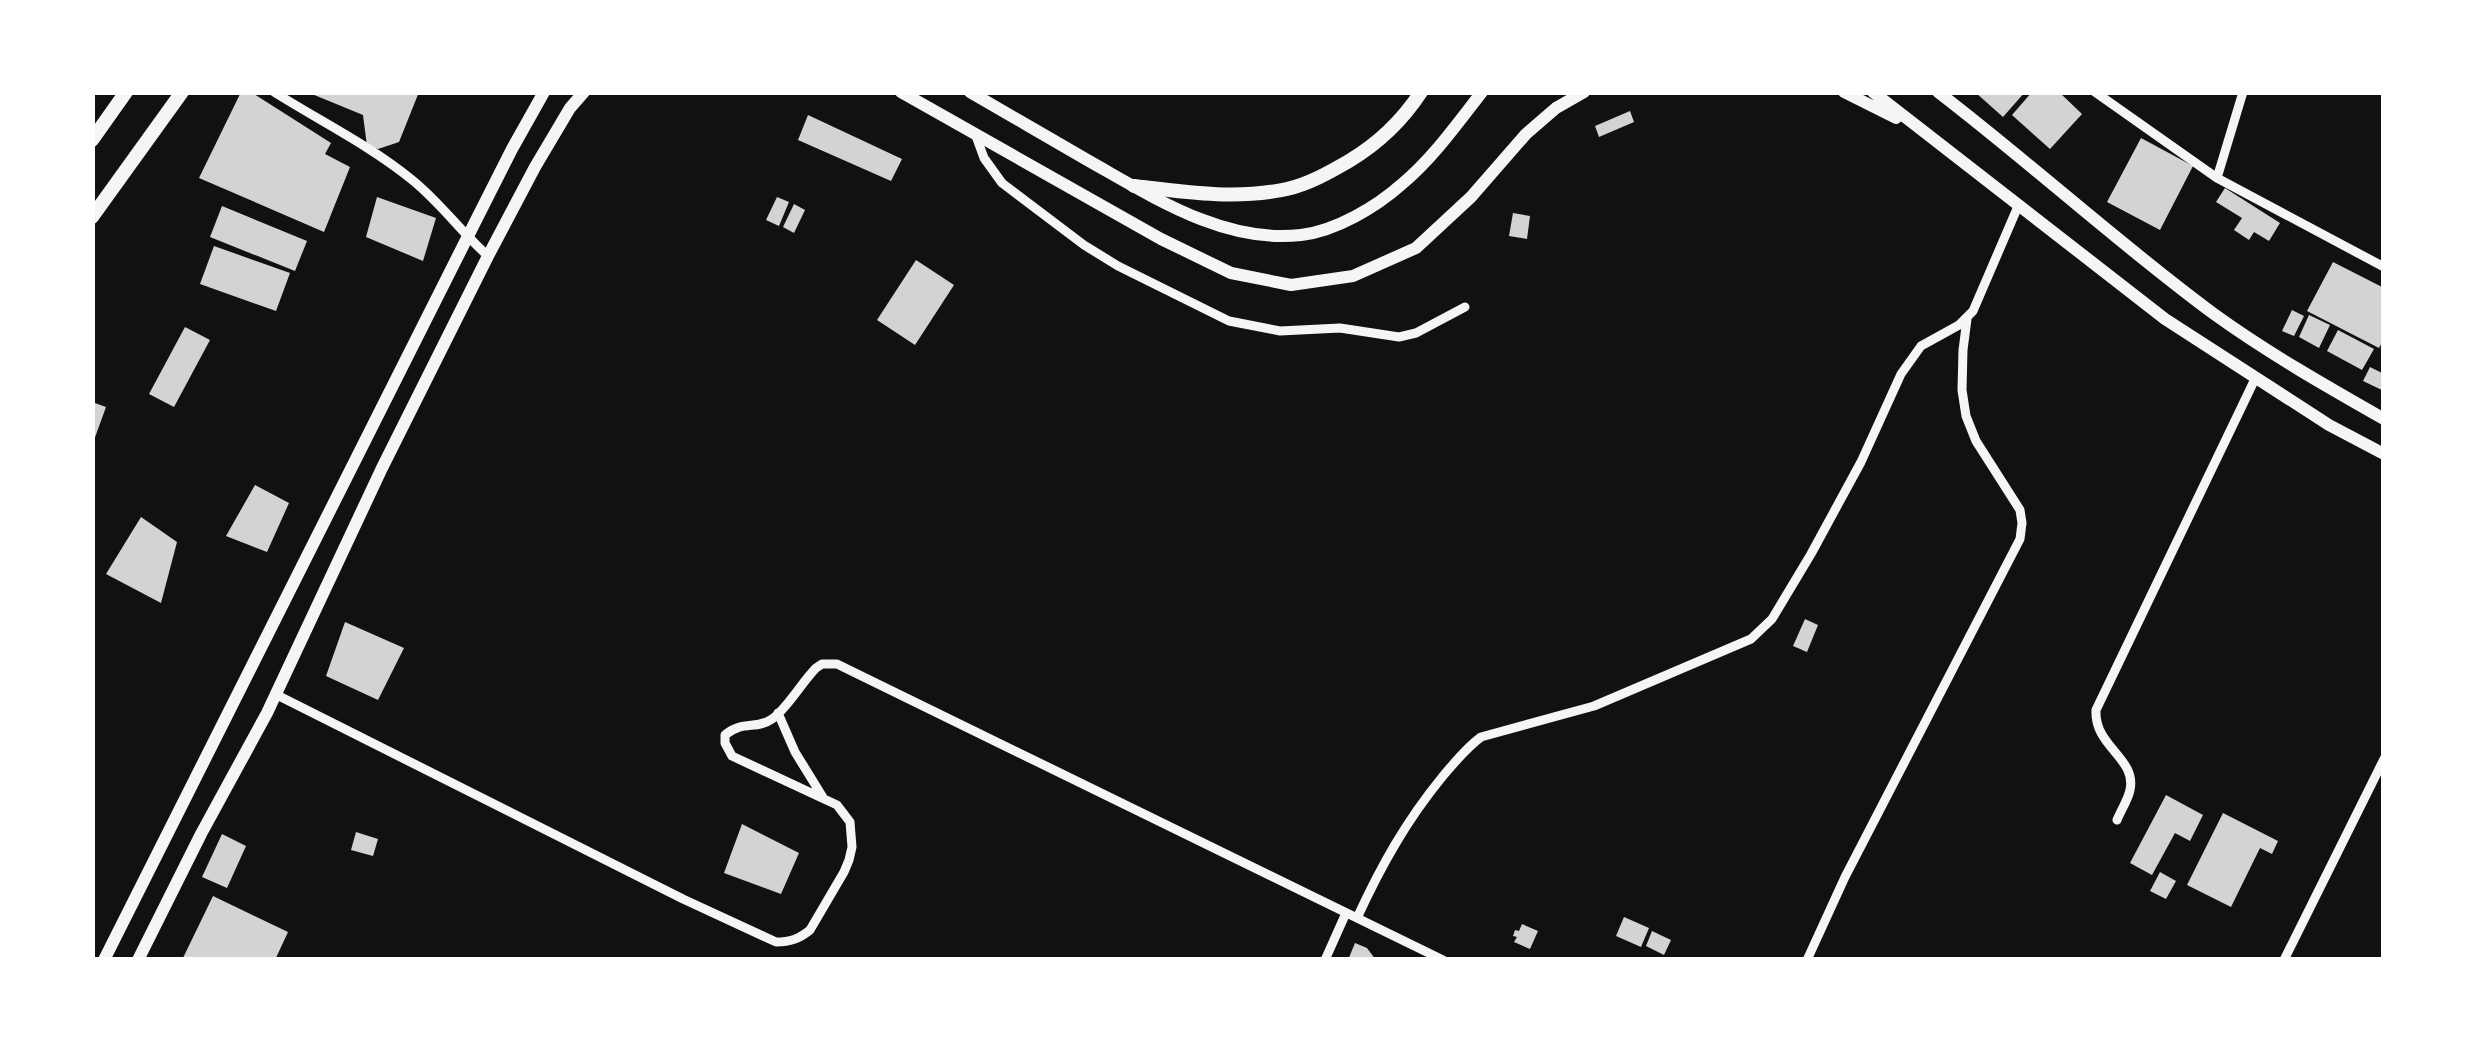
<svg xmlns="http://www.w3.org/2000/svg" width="2476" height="1052" viewBox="0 0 2476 1052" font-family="'Space Grotesk',sans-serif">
  <rect width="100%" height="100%" fill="#111"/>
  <path fill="#d3d3d3" d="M241 92H251L331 143 325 154 350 167 324 232 199 178Z
    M307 92H419L399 142 378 149 367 146 363 115Z
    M1975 92H2025L2003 117Z
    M2032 92H2059L2082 114 2050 149 2012 115Z
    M1630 111 1634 122 1599 137 1595 126Z
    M808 115 902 159 891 181 798 140Z
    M2141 138 2193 166 2160 230 2107 202Z
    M2225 188 2280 223 2269 241 2254 232 2249 240 2234 230 2242 218 2216 202Z
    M377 197 436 218 423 261 366 237Z
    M777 197 789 202 779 226 766 220Z
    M794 204 805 210 794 233 783 227Z
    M222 206 307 241 295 271 210 237Z
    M1513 213 1530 216 1527 239 1509 236Z
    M214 246 290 273 276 311 200 284Z
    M916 260 954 285 915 345 877 320Z
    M2333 262 2384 288V339L2379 348 2307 311Z
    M2292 310 2304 316 2294 336 2282 331Z
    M2309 315 2330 325 2319 348 2299 337Z
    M185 327 210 340 174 407 149 394Z
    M2338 330 2374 349 2362 370 2327 351Z
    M2370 367 2384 374V391L2363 381Z
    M92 402 106 407 93 443H92Z
    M255 485 289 503 267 552 226 536Z
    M141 517 177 542 161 603 106 574Z
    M1805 619 1818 625 1807 652 1793 646Z
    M345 622 404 648 378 700 326 676Z
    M2166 795 2203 815 2190 841 2175 833 2152 875 2130 863Z
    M2223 813 2278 841 2272 854 2260 848 2231 907 2187 885Z
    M742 824 799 853 781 894 724 873Z
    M356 832 378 839 373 856 351 850Z
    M222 834 246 846 227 888 202 877Z
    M2160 872 2176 881 2166 899 2150 891Z
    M213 896 288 932 275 960H182Z
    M1624 917 1649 928 1641 947 1616 936Z
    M1522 924 1538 931 1530 949 1514 942 1517 937 1513 936 1515 930 1519 931Z
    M1652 931 1671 940 1664 955 1646 946Z
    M1355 943 1367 948 1376 960H1348Z"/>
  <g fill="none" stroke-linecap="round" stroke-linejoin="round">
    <path stroke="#f5f5f5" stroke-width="9" d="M274 92C320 121 369 145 411 179 440 202 461 232 488 256
      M2095 92 2217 178 2384 267
      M976 136 984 158 1002 183 1084 245 1118 266 1229 321 1280 331 1340 328 1399 337 1416 333 1465 307
      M2217 178 2243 92
      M275 694 683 899 776 942C790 942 799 939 810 930L844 872 849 860 852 847 850 822 837 805 732 756 725 743V735C743 720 756 730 772 719 786 710 802 682 816 668L822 664H837L1443 960
      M778 713 795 752 824 799
      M2117 820C2121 810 2128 800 2130 790 2137 758 2094 747 2096 710L2255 379
      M1357 918C1381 866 1406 821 1443 776 1455 762 1466 748 1481 737L1594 706 1751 639 1772 619 1811 554 1861 462 1901 374 1921 346 1959 325 1973 311 2019 204
      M1325 960 1346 913
      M1807 960 1845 877 2020 539 2022 523 2020 510 1976 441 1966 416 1962 390 1963 350 1967 319
      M2284 960 2384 759"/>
    <path stroke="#f5f5f5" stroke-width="12" d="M901 92 1161 239 1231 273 1291 285 1353 276 1416 248 1471 197 1526 134 1556 108 1584 92
      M970 92C1010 115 1049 138 1089 161 1153 197 1224 244 1301 235 1336 231 1376 207 1402 184 1433 158 1457 124 1482 92
      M1844 92 1896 118
      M1873 92 2165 319 2329 425 2384 454
      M1938 92C2032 164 2119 244 2214 314 2268 353 2326 386 2384 419
      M104 960 464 244 512 149 544 92
      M138 960 201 834 267 713 382 468 488 256 535 167 570 108 584 92"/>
    <path stroke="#f5f5f5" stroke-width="14" d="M92 140 126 92
      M1134 186C1184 192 1236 200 1287 189 1309 184 1330 172 1349 161 1379 143 1402 121 1421 92
      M92 217 182 92"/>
  </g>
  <rect width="2476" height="1052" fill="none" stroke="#ffffff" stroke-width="190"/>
</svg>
